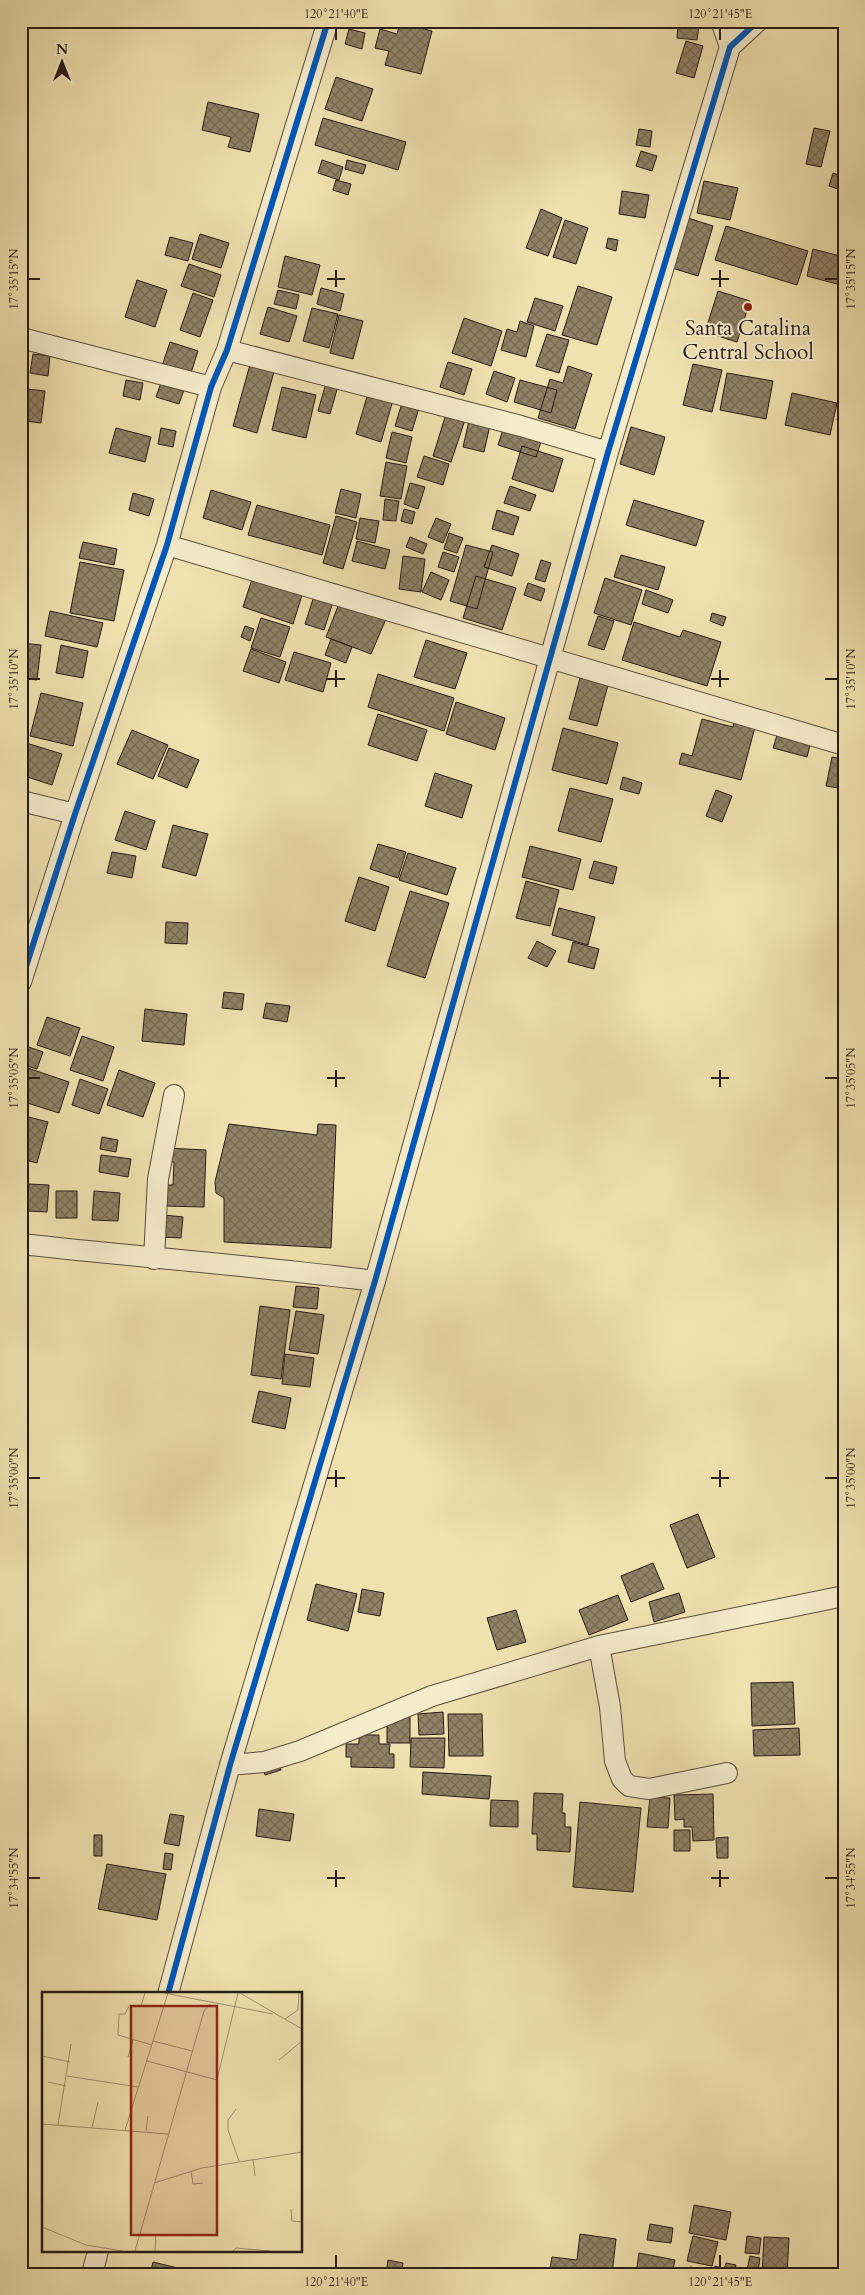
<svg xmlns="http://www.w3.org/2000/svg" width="865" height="2295" viewBox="0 0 865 2295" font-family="Cardo,serif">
  <defs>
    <pattern id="building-cross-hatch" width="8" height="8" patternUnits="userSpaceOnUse" patternTransform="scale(1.25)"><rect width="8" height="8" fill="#908266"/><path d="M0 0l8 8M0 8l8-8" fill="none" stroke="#766a53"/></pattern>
  </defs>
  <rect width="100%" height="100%" fill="#f0e2af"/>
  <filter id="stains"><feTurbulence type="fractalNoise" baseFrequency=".004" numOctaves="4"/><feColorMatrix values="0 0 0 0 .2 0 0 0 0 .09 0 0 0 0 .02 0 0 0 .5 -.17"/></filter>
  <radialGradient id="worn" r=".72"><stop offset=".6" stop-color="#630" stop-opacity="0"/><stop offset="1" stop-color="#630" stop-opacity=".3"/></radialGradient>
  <path fill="url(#building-cross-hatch)" stroke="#271b17" d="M400 23 432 31 421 74 385 65 389 51 375 48 380 29 397 34Z
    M678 23 699 25 697 40 677 38Z
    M349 29 365 33 362 49 345 44Z
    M686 41 703 46 694 78 676 73Z
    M336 77 373 89 362 121 325 109Z
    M208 102 259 114 250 152 228 147 231 137 202 130Z
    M323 118 406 142 398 170 315 145Z
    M814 128 830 131 821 167 806 164Z
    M639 129 652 131 650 147 636 145Z
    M641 151 657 156 652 171 636 166Z
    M322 160 343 167 339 180 318 173Z
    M347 160 366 165 363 174 345 169Z
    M833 173 844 177V191L829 186Z
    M336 180 351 184 348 195 333 190Z
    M704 181 738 188 730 220 697 213Z
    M622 191 649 195 645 218 619 214Z
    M541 209 562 218 548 256 526 248Z
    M688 218 713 226 698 276 672 268Z
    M565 220 588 228 576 264 553 257Z
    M726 226 808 251 797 285 715 260Z
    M200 234 229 243 221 268 192 259Z
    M170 237 193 243 188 261 165 255Z
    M608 238 618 240 616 251 606 248Z
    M813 249 844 257V286L807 276Z
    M285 256 320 265 312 295 278 287Z
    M189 264 221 275 214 297 181 286Z
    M137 280 167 290 155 327 125 317Z
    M578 286 612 297 597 345 562 335Z
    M321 288 344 294 340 311 317 304Z
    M278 290 299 295 296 309 274 304Z
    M718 291 750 301 737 342 705 332Z
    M193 293 213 300 200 337 180 330Z
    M535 298 563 306 555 331 527 322Z
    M268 307 297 316 289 342 260 334Z
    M312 308 338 314 329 348 303 341Z
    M339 315 363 321 353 359 330 353Z
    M464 318 502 331 491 366 452 353Z
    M520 321 534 326 526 357 501 350 507 329 517 332Z
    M547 334 569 340 559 373 536 366Z
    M170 342 198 351 190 376 162 366Z
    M33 354 50 356 48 376 30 373Z
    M251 361 275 368 257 433 233 426Z
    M448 362 472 369 464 395 440 387Z
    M693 364 722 370 712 412 683 405Z
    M568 366 592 374 575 429 538 418 550 379 563 383Z
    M494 371 515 378 507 402 486 394Z
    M727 373 773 381 766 419 720 410Z
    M126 380 143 383 140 400 123 396Z
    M162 380 185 387 179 404 156 397Z
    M520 380 557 390 551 413 514 402Z
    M326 383 338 386 330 414 318 411Z
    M282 387 316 395 306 438 272 430Z
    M27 389 45 391 41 423 24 421Z
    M368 393 393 400 381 442 356 434Z
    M792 393 837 403 830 435 785 425Z
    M844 398V422L837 420Z
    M402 403 419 408 412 431 395 426Z
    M446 414 465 420 451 462 433 456Z
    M469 421 490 425 484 452 463 447Z
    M505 423 543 436 536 457 498 445Z
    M631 427 665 437 654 475 620 464Z
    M116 428 151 437 145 462 109 453Z
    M161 428 176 431 173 447 158 444Z
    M392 432 412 437 406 463 386 458Z
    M522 446 563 459 553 492 512 479Z
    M424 456 449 464 443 485 417 477Z
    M386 462 407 466 401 499 380 496Z
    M410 483 425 487 418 509 404 504Z
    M510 486 536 495 530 511 504 503Z
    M341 489 361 494 356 518 335 513Z
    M211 490 251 502 242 530 203 518Z
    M133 493 154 499 149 516 129 510Z
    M385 499 399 501 396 521 383 520Z
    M634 500 704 521 696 546 626 525Z
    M257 505 330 525 322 555 248 535Z
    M404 509 415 512 412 524 401 521Z
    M497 510 519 517 513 535 492 529Z
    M336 516 357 522 343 569 323 563Z
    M360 518 379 521 375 543 356 539Z
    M436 518 451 524 443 543 428 537Z
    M449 533 463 538 457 553 444 549Z
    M410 537 427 544 423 554 406 547Z
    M357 541 390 550 385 569 352 561Z
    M83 542 117 549 114 565 79 558Z
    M466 545 493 552 477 609 450 601Z
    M492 545 519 554 512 576 484 567Z
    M443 552 459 557 454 572 438 567Z
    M621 555 665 567 658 590 614 577Z
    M403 556 425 559 421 592 399 589Z
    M541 560 551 563 545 582 535 579Z
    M80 562 124 570 114 621 70 613Z
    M431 572 449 580 441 600 422 592Z
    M253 576 303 592 293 624 243 607Z
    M476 576 516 588 502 630 463 618Z
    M605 578 642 590 631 625 594 613Z
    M528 583 545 589 541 601 524 595Z
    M646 590 673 600 668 613 642 604Z
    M314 596 333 602 324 630 305 624Z
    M340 601 386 619 371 654 326 637Z
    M50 611 103 623 97 647 45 636Z
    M712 613 726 617 723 626 710 621Z
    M598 616 614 621 604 650 588 645Z
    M261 618 290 627 280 657 251 648Z
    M634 622 680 637 683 630 721 642 707 686 622 660Z
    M245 626 254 629 250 641 241 637Z
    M331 639 352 647 346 663 325 655Z
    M426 640 467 653 455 689 414 677Z
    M21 643 41 645 37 680 21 678Z
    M61 645 88 651 83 678 56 673Z
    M251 649 286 662 279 683 243 671Z
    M294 652 331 663 323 692 285 680Z
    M378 674 454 698 444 731 368 707Z
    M580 678 608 685 597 726 569 719Z
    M41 693 83 703 73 746 30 736Z
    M456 702 505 718 495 750 446 734Z
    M378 714 427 730 417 761 368 745Z
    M702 719 733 727 734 721 755 727 741 780 679 764 682 753 692 756Z
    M563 728 618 743 607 784 552 770Z
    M132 730 168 745 153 779 117 764Z
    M778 732 811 741 807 757 773 748Z
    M23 742 62 754 52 785 21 775V748Z
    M169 748 199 760 187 788 158 776Z
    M832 757 844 759V789L826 786Z
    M435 773 472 785 462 818 425 806Z
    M623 777 642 783 639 794 620 789Z
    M570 788 613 799 601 842 558 831Z
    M716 790 732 796 722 822 706 816Z
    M125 811 155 821 146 850 115 840Z
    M173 825 208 834 196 876 162 867Z
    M378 844 406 852 398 878 370 869Z
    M530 846 581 859 573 890 522 877Z
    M112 852 136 856 132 878 107 873Z
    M408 853 456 868 447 895 399 880Z
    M594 861 617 867 613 884 589 878Z
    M359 877 389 887 375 931 345 921Z
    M526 881 559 890 550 926 516 918Z
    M410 891 449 903 425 978 387 966Z
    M559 908 595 917 588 945 552 935Z
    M166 922 188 923 187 944 165 943Z
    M537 941 556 951 547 967 528 958Z
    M573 942 599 949 594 969 568 962Z
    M224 992 244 994 242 1010 222 1008Z
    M266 1003 290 1006 287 1022 263 1018Z
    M145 1009 187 1014 184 1045 142 1041Z
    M47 1017 80 1028 70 1056 37 1045Z
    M82 1036 114 1047 103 1081 70 1070Z
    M26 1046 43 1052 37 1069 21 1064Z
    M22 1066 69 1082 59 1113 21 1101Z
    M119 1070 155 1083 143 1117 107 1105Z
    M80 1079 108 1089 99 1114 72 1105Z
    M21 1115 48 1122 37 1163 21 1159Z
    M229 1124 317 1135 318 1124 336 1125 331 1248 224 1242V1198L216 1193 215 1182Z
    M102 1137 118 1140 116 1152 100 1149Z
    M166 1148 206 1150 204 1207 164 1206 165 1185H173L174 1162 165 1161Z
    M101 1155 131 1159 128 1177 99 1172Z
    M21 1172 27 1174 21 1195Z
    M29 1184 49 1185 47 1212 27 1211Z
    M56 1191H77V1218H56Z
    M94 1191 120 1193 118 1221 92 1220Z
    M164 1215 183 1217 181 1238 162 1237Z
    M296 1286 319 1288 317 1309 293 1307Z
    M260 1306 290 1310 281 1379 251 1375Z
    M296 1311 324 1315 318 1354 289 1350Z
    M285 1354 314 1358 310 1387 282 1384Z
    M259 1391 291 1398 285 1429 252 1422Z
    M698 1514 715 1557 687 1568 670 1525Z
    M653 1563 664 1589 631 1602 621 1576Z
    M316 1584 357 1594 348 1631 307 1620Z
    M362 1589 384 1593 380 1616 358 1612Z
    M679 1593 685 1612 654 1622 649 1602Z
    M618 1595 628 1620 589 1635 579 1610Z
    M516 1610 526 1642 497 1650 487 1618Z
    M793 1682 795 1724 752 1726 751 1683Z
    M443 1712 444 1734 419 1735 418 1714Z
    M448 1714H482L483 1756H449Z
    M387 1716H410V1743H387Z
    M799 1728 800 1755 754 1756 753 1730Z
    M359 1735H379V1744H390L389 1754H394V1768L351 1767V1757H346V1744H359Z
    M411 1738H445L444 1768 410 1767Z
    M278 1761 281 1770 265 1775 262 1767Z
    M423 1772 491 1776 489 1799 422 1794Z
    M534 1793 563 1794 562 1813H565V1827H571L570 1852 537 1850V1834H532Z
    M713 1794 714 1840 693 1841 692 1827H684V1819L675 1820 674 1795Z
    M650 1797 670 1798 668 1828 647 1827Z
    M491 1800 518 1801V1827L490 1826Z
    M580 1802 641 1808 633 1892 573 1887Z
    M259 1809 294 1814 290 1841 256 1836Z
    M170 1814 184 1816 179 1846 164 1843Z
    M674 1830H690V1851H674Z
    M94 1835H102V1856H94Z
    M728 1837V1858H717L716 1838Z
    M165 1853 173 1854 171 1870 163 1869Z
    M107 1864 166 1874 157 1920 98 1909Z
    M694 2205 731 2212 726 2240 689 2233Z
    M650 2224 673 2228 671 2243 647 2240Z
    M580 2234 616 2239 612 2274H549L552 2257 577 2260Z
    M693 2236 718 2242 712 2266 687 2261Z
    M747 2236 761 2238 759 2254 745 2253Z
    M764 2237 789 2238 787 2274H762Z
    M639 2253 675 2260 672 2274H636Z
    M750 2256 760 2258 758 2272 747 2270Z
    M388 2260 403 2263 401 2274H386Z
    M153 2262 190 2271V2274H150Z
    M726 2263 736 2265 734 2272 724 2270Z
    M715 2266 722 2268 721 2274H688L690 2267 713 2272Z
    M272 2269 290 2274H271Z"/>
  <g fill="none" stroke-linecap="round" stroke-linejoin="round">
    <defs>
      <path id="minor" d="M721 21 730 47
        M21 338 211 387
        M227 350 521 426 608 452
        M167 545 844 745
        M21 801 75 814
        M21 982 75 814 167 545 211 387 227 350 328 21
        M21 1244C139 1257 258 1266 375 1281
        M154 1259 158 1179 174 1095
        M599 1646 610 1707 615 1761 622 1779 629 1786 649 1789 727 1773
        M230 1765 264 1762 300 1751 432 1696 599 1646 844 1596
        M168 1994 230 1765 375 1281 608 452 730 47 758 21
        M92 2274 98 2251"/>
    </defs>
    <use href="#minor" stroke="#594d3d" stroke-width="22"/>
    <use href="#minor" stroke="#f5eccb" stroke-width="20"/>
    <defs>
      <path id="cycleway" d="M21 982 75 814 167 545 211 387 227 350 328 21
        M168 1994 230 1765 375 1281 608 452 730 47 758 21"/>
    </defs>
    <use href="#cycleway" stroke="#f5eccb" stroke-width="9"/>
    <use href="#cycleway" stroke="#0057b8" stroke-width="6"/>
  </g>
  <path fill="none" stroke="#271b17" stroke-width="2" d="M336 28V40M720 28V40M336 270V287M720 270V287M28 279H40M327 279H345M711 279H729M825 279H838M336 670V687M720 670V687M28 679H40M327 679H345M711 679H729M825 679H838M336 1070V1087M720 1070V1087M28 1078H40M327 1078H345M711 1078H729M825 1078H838M336 1470V1487M720 1470V1487M28 1478H40M327 1478H345M711 1478H729M825 1478H838M336 1870V1887M720 1870V1887M28 1878H40M327 1878H345M711 1878H729M825 1878H838M336 2255V2268M720 2255V2268"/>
  <circle fill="#8f2418" stroke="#f5eccb" stroke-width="2" cx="748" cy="307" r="5"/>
  <g text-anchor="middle" stroke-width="4" stroke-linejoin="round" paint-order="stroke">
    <g font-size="21" fill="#271b17" stroke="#f5eccb">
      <text x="748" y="335">Santa Catalina<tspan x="748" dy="24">Central School</tspan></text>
    </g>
  </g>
  <g transform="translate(42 1992)">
    <rect width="260" height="260" fill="#f0e2af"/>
    <path fill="none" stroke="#a09272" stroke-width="1" d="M103 1 99 14H87L83 22H77L76 43 110 53M122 1 231 22M198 1 260 37M243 27 256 18 257 1M111 49 150 59M0 64 28 70M86 65 91 48M237 68 260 49M105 69 175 88 196 1M25 84 96 95M6 90 24 94M194 117 186 128V138L197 169M0 132 126 142M16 133 29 52M50 136 56 110M83 138 126 1M104 139 106 124M211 167 213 184M149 179 151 192 161 191M112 191 160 176 260 160M249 217 250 229 260 230M0 235 44 253 81 259M93 259 162 19 168 12M113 259 114 243M191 259 194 256 228 259"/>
    <path fill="#8f2418" fill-opacity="0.15" stroke="#8f2418" stroke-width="2.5" d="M89 14H175V243H89Z"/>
    <rect width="260" height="260" fill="none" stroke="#271b17" stroke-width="2.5"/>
  </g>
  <rect width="865" height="2295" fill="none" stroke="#f0e2af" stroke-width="55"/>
  <g transform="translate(62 62)" stroke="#f5eccb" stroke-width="4" paint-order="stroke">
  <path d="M0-4L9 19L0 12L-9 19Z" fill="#271b17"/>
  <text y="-8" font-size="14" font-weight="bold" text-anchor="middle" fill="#271b17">N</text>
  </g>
  <rect x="28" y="28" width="810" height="2240" fill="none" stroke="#271b17" stroke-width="2"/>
  <g font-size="12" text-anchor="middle" fill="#271b17">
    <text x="336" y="18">120°21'40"E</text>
    <text x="720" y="18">120°21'45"E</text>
    <text transform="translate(14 279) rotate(-90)" y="4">17°35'15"N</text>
    <text transform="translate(851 279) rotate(-90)" y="4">17°35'15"N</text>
    <text transform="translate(14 679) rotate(-90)" y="4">17°35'10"N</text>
    <text transform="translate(851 679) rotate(-90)" y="4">17°35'10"N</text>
    <text transform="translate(14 1078) rotate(-90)" y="4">17°35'05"N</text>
    <text transform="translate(851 1078) rotate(-90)" y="4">17°35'05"N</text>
    <text transform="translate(14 1478) rotate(-90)" y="4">17°35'00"N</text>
    <text transform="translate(851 1478) rotate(-90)" y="4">17°35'00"N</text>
    <text transform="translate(14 1878) rotate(-90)" y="4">17°34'55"N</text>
    <text transform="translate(851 1878) rotate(-90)" y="4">17°34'55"N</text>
    <text x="336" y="2286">120°21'40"E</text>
    <text x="720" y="2286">120°21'45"E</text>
  </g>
  <rect width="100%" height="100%" filter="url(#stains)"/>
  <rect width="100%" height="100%" fill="url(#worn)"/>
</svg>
